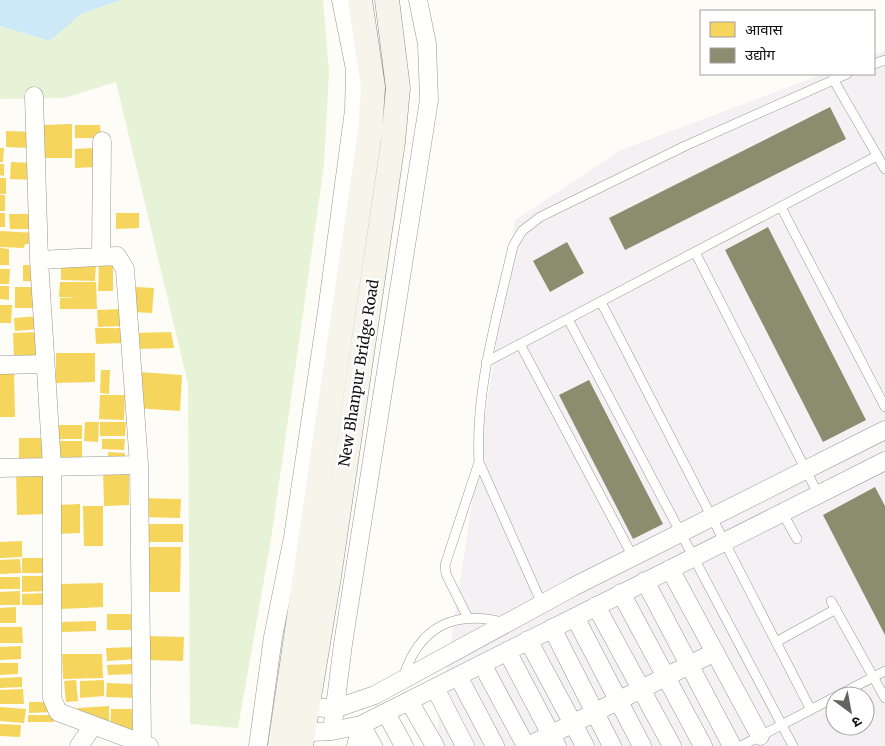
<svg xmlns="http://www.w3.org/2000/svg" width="885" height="746" viewBox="0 0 885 746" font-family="Merriweather,'Noto Sans Devanagari',serif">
  <rect width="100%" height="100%" fill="#fdfcf7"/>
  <path fill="#f5f0f3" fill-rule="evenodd" d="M885 50V746H435L515 220 621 150 823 74H874V55ZM835 696H865V726H835Z"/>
  <path fill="#e7f3d7" d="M121 0H323L329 72 324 165 271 540 238 728 190 724 188 384 116 82 64 98 0 99V26L50 41 80 14Z"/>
  <path fill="#cde8f7" d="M0 0H121L81 14 50 41 0 26Z"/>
  <path fill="#f6d55c" d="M72 124V158H44L43 125Z
    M75 125H100L101 138H75Z
    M6 131 34 132 33 148 6 147Z
    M0 148H4L3 162H0Z
    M94 148 95 167 75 168V149Z
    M11 162 35 163 34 180 10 179Z
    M0 164H4V176L0 175Z
    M0 178H6V194H0Z
    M0 195H5V211H0Z
    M0 213H5V227H0Z
    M116 213H139V228L116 229Z
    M9 214H38V229H10Z
    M0 231 36 233 35 244H25L24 248 0 247Z
    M0 248 9 249V265H0Z
    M61 263 96 264 95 281 61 280Z
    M99 263H113V291H98Z
    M23 265H38V282L23 281Z
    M0 269H10L9 284H0Z
    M60 282H96L97 309H60V298L80 297H59Z
    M0 286H9V300L0 299Z
    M15 287H40V308H15Z
    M136 287 154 288 152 313 134 312Z
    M0 305H12L11 323H0Z
    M122 309 123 326 98 327 97 310Z
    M38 316 39 329 15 331 14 318Z
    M95 328H122V343L96 344Z
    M39 332 40 357 14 358 13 333Z
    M171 332 174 348 136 349 135 333Z
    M56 353H95V382L56 383Z
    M101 370H110L109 394 100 393Z
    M0 371H14L15 417H0Z
    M138 372 182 375 180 411 136 408Z
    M100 395H125L124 420 99 419Z
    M85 422H99L98 442 84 441Z
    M100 422H126L125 436H100Z
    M57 425H82V439H57Z
    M19 438H46V464H19Z
    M102 439H125L124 450 102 449Z
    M59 441H82V458H59Z
    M108 452 125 453V461L108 460Z
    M103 469H129V505L104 506Z
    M16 470H44L45 514 17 515Z
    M141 498 181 499 180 518 141 517Z
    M80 504V533L57 534V505Z
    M83 506H103V546H84Z
    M143 524H183V542H143Z
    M22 541V557L0 558V542Z
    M145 547H181L180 592H144Z
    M22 558H48V573H22Z
    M20 559 21 573 0 574V560Z
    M22 576H48V591L22 592Z
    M0 577H20V589H0Z
    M103 583V607L61 609 60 584Z
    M20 591V605H0V592Z
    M47 593V605H22V594Z
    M16 607V623H0V608Z
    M107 614H131V630H107Z
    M96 621V631L62 632V622Z
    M0 627H22L23 643H0Z
    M148 636 184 637 183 661 147 660Z
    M21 646V659L0 660V647Z
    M136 647 137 659 107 661 106 648Z
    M62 654H102L103 678 63 679Z
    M0 663H18V674L0 675Z
    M133 664V674L108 675 107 665Z
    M22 677V687L0 688V678Z
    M76 680 78 701 66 702 64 681Z
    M104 680V696L80 698V681Z
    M107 683 134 684V698L106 697Z
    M23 689 24 704H0V690Z
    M29 702H52V712L29 713Z
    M109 706V729L76 712 78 708Z
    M0 707 26 709 24 723 0 721Z
    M111 709H136L137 738 110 732Z
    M28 715H53L54 722H28Z
    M0 724 21 725 20 737 0 736Z"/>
  <path fill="#8c8c6e" d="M830 107 846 139 625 250 609 218Z
    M768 227 866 420 823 442 725 250Z
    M567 242 584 273 550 292 533 261Z
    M589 380 663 524 633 539 559 395Z
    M875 487 885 506V635L823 515Z"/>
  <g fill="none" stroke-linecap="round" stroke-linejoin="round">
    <defs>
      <path id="lane" d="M874 64 885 60
        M833 79 885 169
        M781 207 885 407
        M695 252 818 494
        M601 302 811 710
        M568 319 793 746
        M520 344 633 557
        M486 362 877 156
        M782 512 797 539
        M831 601 885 698
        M542 604 479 462C475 389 497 317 513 246L522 231 540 217 685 146 847 74
        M468 618 446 574 445 565 479 462
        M776 642 836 609
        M403 678C419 626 455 609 506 623
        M837 696 885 671
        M741 746 835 697"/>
      <path id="street" d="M34 96 39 260 52 466V698L58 712 149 746
        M101 257 102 141
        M39 260 117 256 125 269 139 465 142 742
        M0 365 45 364
        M0 468 139 465
        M670 569 760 736
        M645 581 732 746
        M621 593 703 746
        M596 606 672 746
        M575 617 642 746
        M552 628 612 746
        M528 640 585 746
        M507 651 557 746
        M482 664 526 746
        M458 676 495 746
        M435 688 465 746
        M409 701 435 746
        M297 705 334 709 375 695 573 587 885 430
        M386 713 404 746
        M332 731 343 644 429 100 427 44 418 0
        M292 733 332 731 361 725 885 461
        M79 746 93 726
        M258 746 273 637 293 537 327 311 354 110 355 69 341 0
        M356 746 361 725 373 746
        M528 746 715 652"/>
      <path id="secondary" d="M280 746 370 132 373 87 360 0
        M301 746 329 577 393 142 398 88 387 0"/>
    </defs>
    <use href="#lane" stroke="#979795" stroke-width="10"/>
    <use href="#street" stroke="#979795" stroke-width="19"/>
    <use href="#secondary" stroke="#8e8d8b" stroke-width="25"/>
    <use href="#lane" stroke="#fffffe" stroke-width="9"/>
    <use href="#street" stroke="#fffffe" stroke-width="18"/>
    <use href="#secondary" stroke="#f6f4eb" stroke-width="24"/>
  </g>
  <g text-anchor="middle" stroke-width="5" stroke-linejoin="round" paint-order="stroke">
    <g font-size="15" fill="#111" stroke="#fff">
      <text transform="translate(359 373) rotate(-81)" y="5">New Bhanpur Bridge Road</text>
    </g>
  </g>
  <rect x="700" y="10" width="175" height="65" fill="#ffffff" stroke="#a0a0a0"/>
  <rect x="710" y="22" width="25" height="15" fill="#f6d55c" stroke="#a0a0a0"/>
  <text x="745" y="35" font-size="15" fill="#111111">आवास</text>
  <rect x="710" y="48" width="25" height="15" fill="#8c8c6e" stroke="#a0a0a0"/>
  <text x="745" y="60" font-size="15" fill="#111111">उद्योग</text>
  <g transform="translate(850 711) rotate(148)"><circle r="24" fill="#ffffff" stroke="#a0a0a0"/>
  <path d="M0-4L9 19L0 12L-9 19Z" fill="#646362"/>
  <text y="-8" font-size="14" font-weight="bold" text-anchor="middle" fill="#111111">उ</text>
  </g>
</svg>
